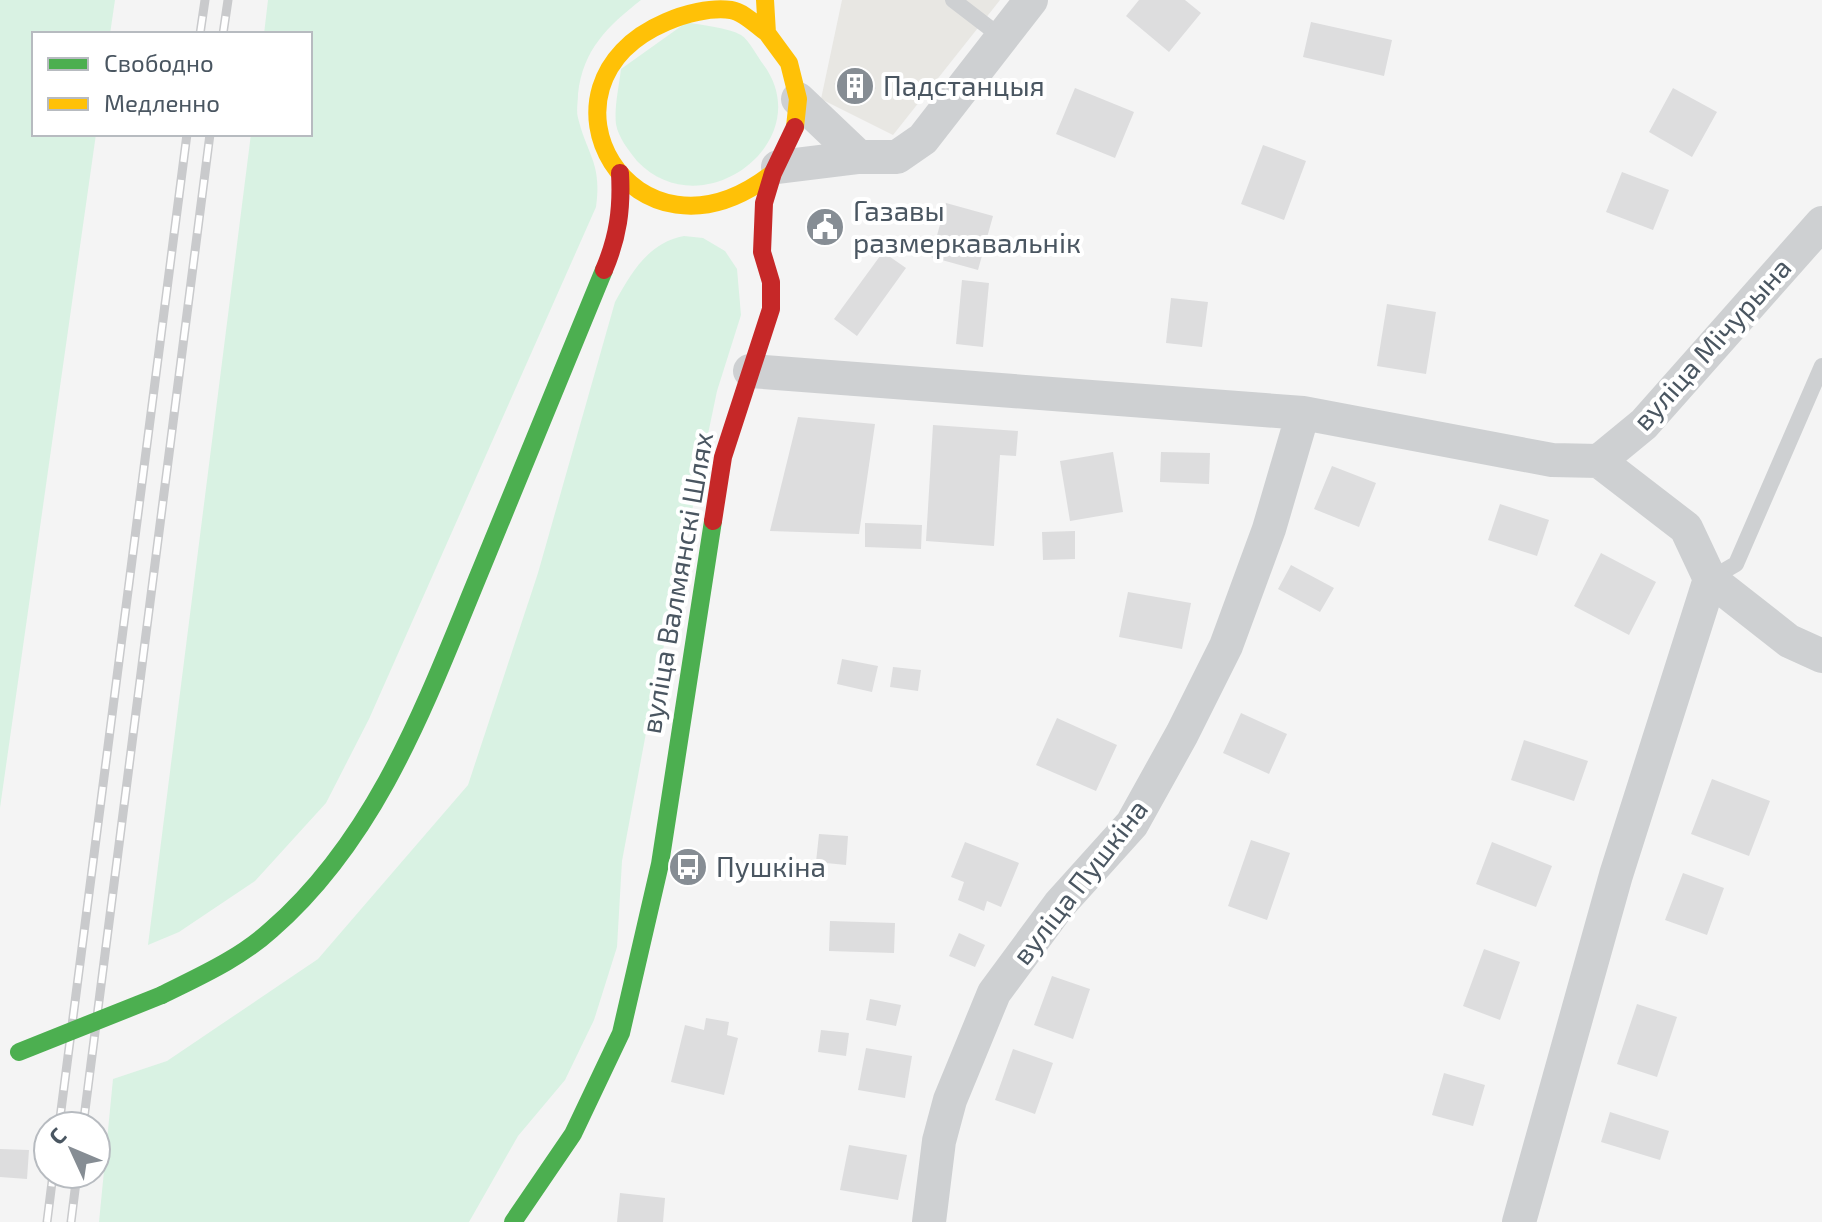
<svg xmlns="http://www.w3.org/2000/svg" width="1822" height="1222" viewBox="0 0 1822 1222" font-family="'Exo 2',sans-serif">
  <rect width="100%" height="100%" fill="#f4f4f4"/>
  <path fill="#e8e7e3" d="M842 0H1000L893 135 821 99Z"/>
  <path fill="#d9f2e3" d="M0 0H115L110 34H34V134H96L0 808Z
    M268 0H641C608 26 583 49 578 94 578 102 576 111 578 118 588 157 602 163 596 207L369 719 326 803 255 881 179 932 148 945 251 134H310V34H264Z
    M687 22C703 26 727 27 741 35 749 40 757 56 763 64 820 140 703 230 637 161 629 151 618 137 616 124 614 108 619 86 621 69Z
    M684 236 703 238 725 251 737 269 741 315 717 391 649 717 622 861 617 947 594 1020 565 1080 518 1136 469 1222H99L113 1079 167 1061 318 959 468 785 538 573 615 302C632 272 648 243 684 236Z"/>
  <path fill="#ddddde" d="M1139 0H1185L1201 13 1169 52 1126 16Z
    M1311 22 1392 40 1384 76 1303 57Z
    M849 66 876 88 861 106 834 84Z
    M1075 88 1134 112 1115 158 1056 134Z
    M1673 88 1717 112 1692 157 1649 132Z
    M1263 145 1306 161 1284 220 1241 204Z
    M1622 172 1669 190 1653 230 1606 212Z
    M946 203 993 216 978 270 931 257Z
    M819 215 838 222 830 240 811 233Z
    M883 252 906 268 857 336 834 319Z
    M962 280 989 283 983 347 956 344Z
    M1171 298 1208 302 1202 347 1166 343Z
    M1387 304 1436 312 1426 374 1377 366Z
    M798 417 875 424 859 534 770 531Z
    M933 425 1018 431 1016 456 1000 455 994 546 926 541Z
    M1113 452 1123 512 1070 521 1060 461Z
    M1161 452 1210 453 1209 484 1160 482Z
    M1332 466 1376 483 1359 527 1314 509Z
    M1500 504 1549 520 1537 556 1488 540Z
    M865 523 922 525 921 549 865 547Z
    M1075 531V559L1043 560 1042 532Z
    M1601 553 1656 582 1629 635 1574 606Z
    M1291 565 1334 588 1320 612 1278 589Z
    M1128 592 1191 603 1182 649 1119 637Z
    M842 659 878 666 872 692 837 684Z
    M893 667 921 670 918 691 890 687Z
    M1241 713 1287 734 1269 774 1223 753Z
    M1057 718 1117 745 1096 791 1036 765Z
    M1524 740 1588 761 1574 801 1511 780Z
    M1712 779 1770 801 1749 856 1691 834Z
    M819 834 848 836 846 865 816 862Z
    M1251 840 1290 853 1267 920 1228 906Z
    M965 842 1019 863 1001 907 987 901 984 911 958 900 964 882 951 877Z
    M1492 842 1552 866 1536 907 1476 884Z
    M1683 873 1724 888 1707 935 1665 920Z
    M830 921 895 923 894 953 829 951Z
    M959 933 985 945 975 967 949 956Z
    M1484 949 1520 962 1500 1020 1463 1006Z
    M1052 976 1090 989 1073 1039 1034 1025Z
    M870 999 901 1005 896 1026 866 1020Z
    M1637 1004 1677 1017 1657 1077 1617 1064Z
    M706 1018 729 1022 727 1035 738 1038 724 1095 671 1082 685 1025 704 1030Z
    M821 1030 849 1033 846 1056 818 1052Z
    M866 1048 912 1056 905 1098 858 1090Z
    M1013 1049 1053 1063 1035 1114 995 1100Z
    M1444 1073 1485 1085 1473 1126 1432 1115Z
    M1610 1112 1669 1131 1660 1160 1601 1142Z
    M849 1145 907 1155 898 1200 840 1190Z
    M0 1149 29 1150 27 1179 0 1177Z
    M620 1193 665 1198 663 1222H617Z"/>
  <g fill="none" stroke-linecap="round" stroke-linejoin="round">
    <path stroke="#ced0d2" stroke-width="16" d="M953 0 1000 36
      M1710 579 1736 564 1822 366"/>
    <path stroke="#ced0d2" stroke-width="34" d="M798 99 859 157
      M778 167 859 157H897L923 139 1031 0
      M750 371 1303 413 1552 460 1599 461 1686 528 1710 579 1789 641 1822 656
      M1599 461 1644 424 1822 223
      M929 1222 939 1141 950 1100 994 993 1059 905 1132 824 1182 734 1226 646 1269 529 1303 413
      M1519 1222 1616 875 1710 579"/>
    <path stroke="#4caf50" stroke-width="18" d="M162 995C200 976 239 959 271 930 380 835 428 697 482 567 522 468 563 369 604 270
      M513 1222 573 1134 621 1033 660 864 713 521"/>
    <path stroke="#ffc107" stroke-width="18" d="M765 0 767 33 789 63 798 99 795 127
      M767 33C757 26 744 12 731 10 711 7 684 14 666 22 519 85 633 283 773 173"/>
    <path stroke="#c62828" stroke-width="18" d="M604 270C618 237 622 209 620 173
      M713 521 723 457 771 309V282L762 252 764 203 773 173 795 127"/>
    <defs>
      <path id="rail" d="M200 34 205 0
        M223 34 228 0
        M59 1126 187 134
        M83 1126 210 134
        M47 1222 53 1174
        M71 1222 77 1174"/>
    </defs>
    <use href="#rail" stroke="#c9cacc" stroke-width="9"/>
    <use href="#rail" stroke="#fff" stroke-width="6" stroke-dasharray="18" stroke-linecap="butt"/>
    <path stroke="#4caf50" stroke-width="18" d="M19 1052 162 995"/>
  </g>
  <defs>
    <symbol id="building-disc" viewBox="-11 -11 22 22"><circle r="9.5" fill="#868d94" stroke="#fff"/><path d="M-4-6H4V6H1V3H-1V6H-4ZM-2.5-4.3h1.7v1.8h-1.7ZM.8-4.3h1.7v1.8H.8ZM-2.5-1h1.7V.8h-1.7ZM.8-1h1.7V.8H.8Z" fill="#fff"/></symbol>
    <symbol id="civic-disc" viewBox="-11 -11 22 22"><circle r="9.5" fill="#868d94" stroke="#fff"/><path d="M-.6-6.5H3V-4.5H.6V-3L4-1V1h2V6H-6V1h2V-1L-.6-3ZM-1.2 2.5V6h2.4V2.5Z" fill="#fff"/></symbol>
    <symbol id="bus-disc" viewBox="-11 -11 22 22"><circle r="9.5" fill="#868d94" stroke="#fff"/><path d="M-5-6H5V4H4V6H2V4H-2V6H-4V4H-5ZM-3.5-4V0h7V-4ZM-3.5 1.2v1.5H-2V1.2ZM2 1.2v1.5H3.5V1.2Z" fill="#fff"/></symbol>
  </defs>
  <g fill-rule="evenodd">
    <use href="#building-disc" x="833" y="64" width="44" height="44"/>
    <use href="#civic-disc" x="803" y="205" width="44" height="44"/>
    <use href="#bus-disc" x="666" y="845" width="44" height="44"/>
  </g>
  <g text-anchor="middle" stroke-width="8" stroke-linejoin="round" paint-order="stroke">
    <g font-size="28" fill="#4a5661" stroke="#fff" text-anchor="start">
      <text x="883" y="96">Падстанцыя</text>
      <text x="853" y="221">Газавы<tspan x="853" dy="32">размеркавальнік</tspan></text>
      <text x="716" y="877">Пушкіна</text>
    </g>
    <g font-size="28" fill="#4a5661" stroke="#fff">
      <text transform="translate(1712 344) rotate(-48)" y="10">вуліца Мічурына</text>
      <text transform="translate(677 583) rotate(-80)" y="10">вуліца Валмянскі Шлях</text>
      <text transform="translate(1080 882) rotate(-52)" y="10">вуліца Пушкіна</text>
    </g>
  </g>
  <rect x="32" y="32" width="280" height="104" fill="#ffffff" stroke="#b7bbc0" stroke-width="2"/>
  <rect x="48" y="58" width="40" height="12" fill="#4caf50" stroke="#b7bbc0" stroke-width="2"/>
  <text x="104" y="72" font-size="24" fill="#4a5661">Свободно</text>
  <rect x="48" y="98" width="40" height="12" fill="#ffc107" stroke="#b7bbc0" stroke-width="2"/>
  <text x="104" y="112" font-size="24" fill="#4a5661">Медленно</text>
  <g transform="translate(72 1150) rotate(314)"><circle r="38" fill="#ffffff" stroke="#b7bbc0" stroke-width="2"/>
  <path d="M0-6L14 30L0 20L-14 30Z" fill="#868d94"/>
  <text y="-12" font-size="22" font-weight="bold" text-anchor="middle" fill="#4a5661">С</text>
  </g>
</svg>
